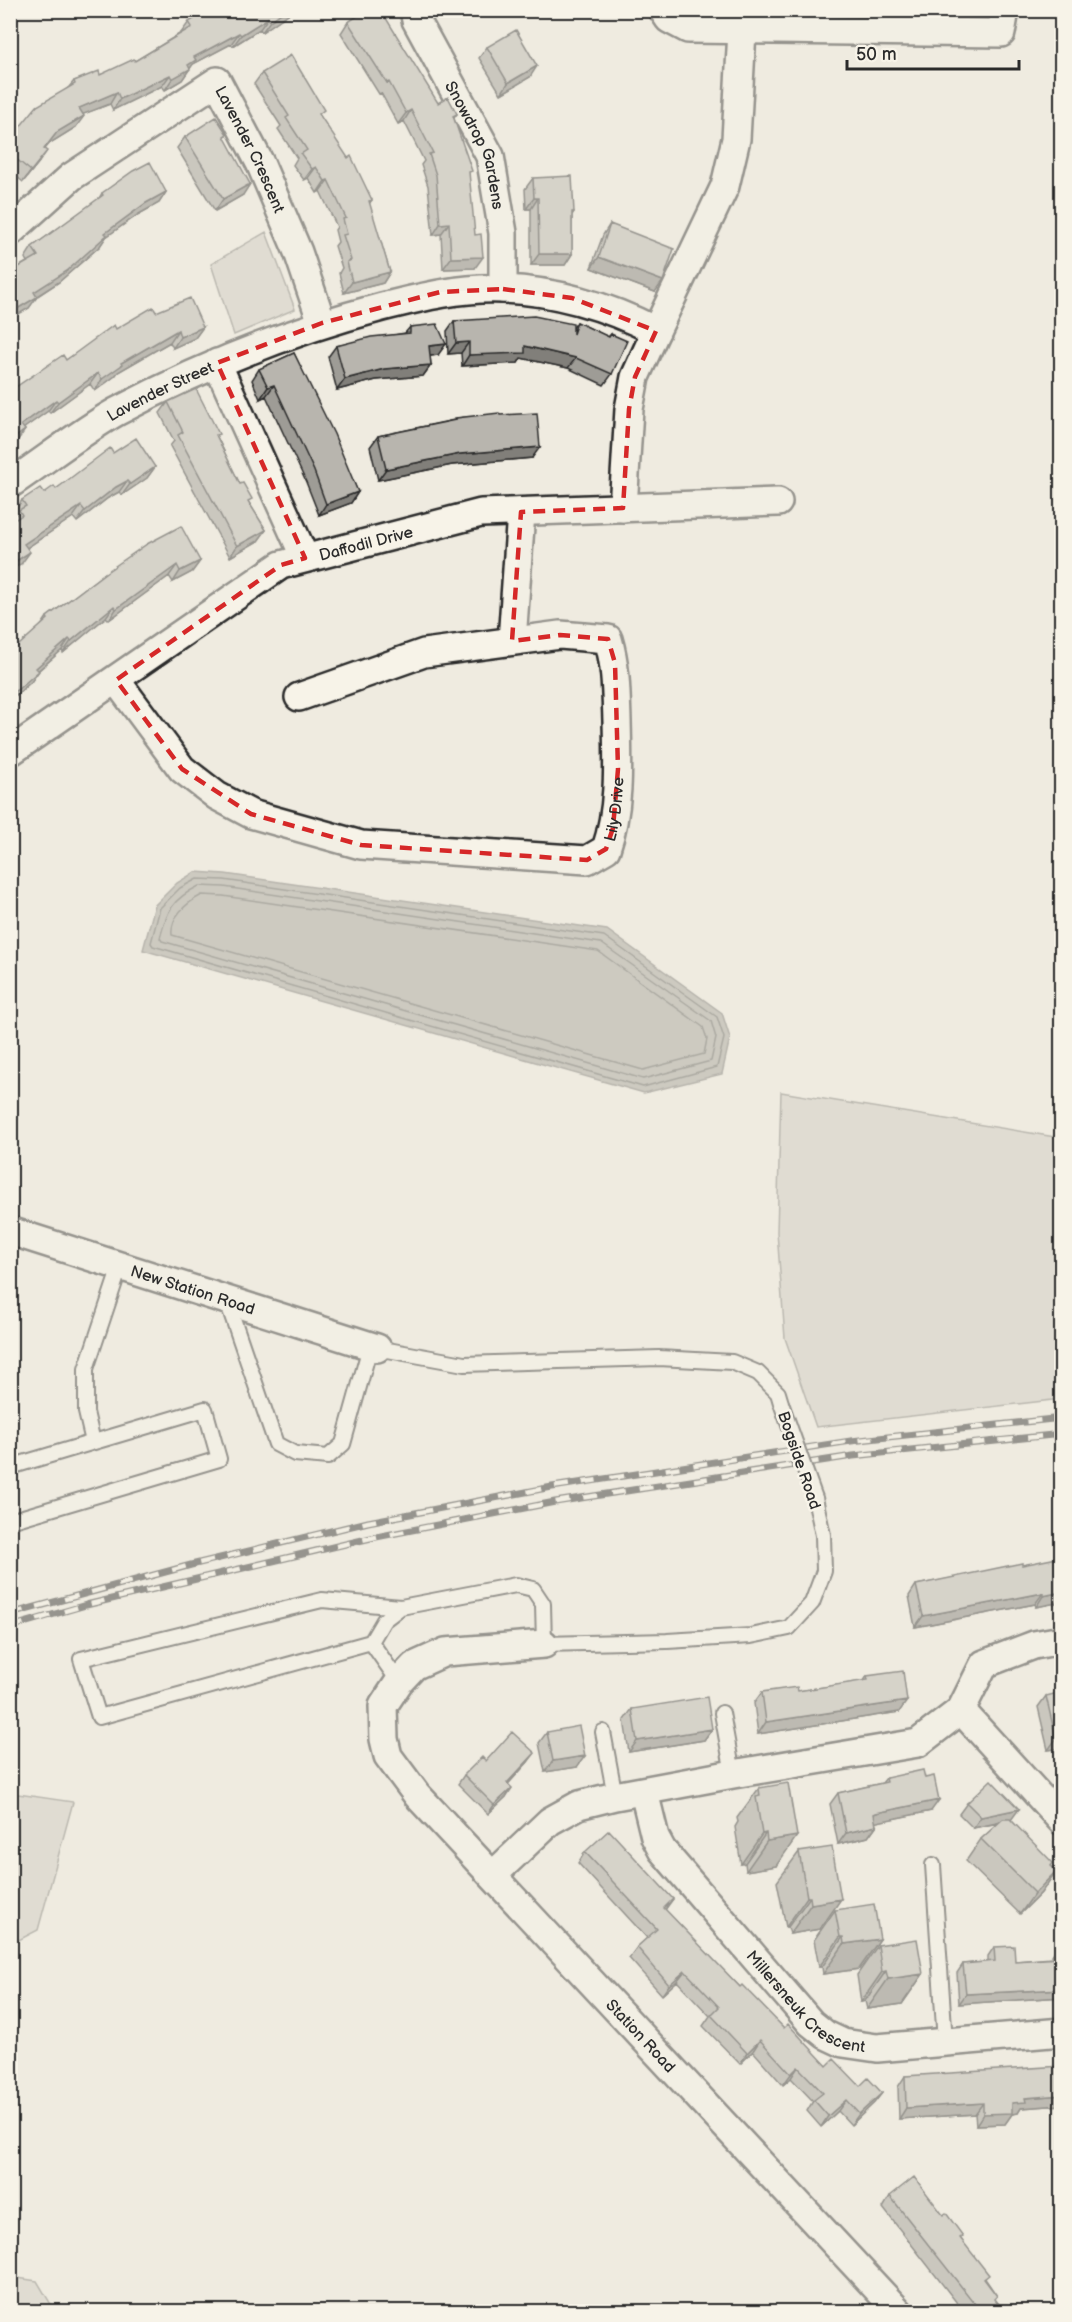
<svg xmlns="http://www.w3.org/2000/svg" width="1072" height="2322" viewBox="0 0 1072 2322" font-family="'Balsamiq Sans',sans-serif">
  <rect width="100%" height="100%" fill="#efebe0"/>
  <filter id="ink" filterUnits="userSpaceOnUse"><feTurbulence type="fractalNoise" baseFrequency=".0167" numOctaves="2"/><feDisplacementMap in="SourceGraphic" scale="12" xChannelSelector="R" yChannelSelector="G"/><feConvolveMatrix kernelMatrix="1 2 1 2 8 2 1 2 1" color-interpolation-filters="sRGB"/></filter>
  <g filter="url(#ink)">
    <path fill="#cfcbc2" stroke="#7d7b76" stroke-width="1.5" d="M266 232 295 309 234 335 211 264Z
      M781 1092 1061 1138V1399L816 1427 785 1338 777 1232Z
      M11 1793 73 1802 38 1930 11 1944Z
      M11 2277 37 2281 55 2311H11Z"/>
    <path fill="#a4a29a" stroke="#74726e" stroke-width="1.5" d="M195 872 225 874 607 930 722 1013 730 1038 722 1074 644 1093 143 950 155 905 177 883Z"/>
    <g fill="none" stroke-linecap="round" stroke-linejoin="round">
      <path stroke="#5b5b57" stroke-width="1.5" d="M197 879 224 880 604 936 717 1017 724 1038 717 1067 643 1087 153 946 151 943 160 908 180 888Z
        M199 886 224 887 601 943 711 1021 716 1038 711 1061 643 1079 162 941 160 938C167 911 172 899 199 886Z
        M202 895 223 896 598 951 703 1027 707 1039 704 1054 643 1070 172 935C170 917 186 903 202 895Z"/>
      <defs>
        <path id="lane" d="M227 1301 276 1444 295 1454 328 1457 343 1444 370 1347
          M377 1348 464 1364 659 1358 732 1362 758 1373 778 1393 781 1403
          M93 1442 86 1412V1369L120 1267
          M10 1467 205 1409 219 1459 10 1521
          M371 1642 99 1717 81 1659 322 1600 401 1607
          M399 1682 371 1642 384 1620 401 1607 516 1585 533 1589 543 1604 544 1644 667 1641 751 1636 789 1628 812 1603 824 1571 823 1535 815 1498
          M722 1713 733 1774
          M603 1732 615 1796
          M933 1865 945 2042"/>
        <g id="street">
          <path id="s1" d="M414 10 416 20 490 156 503 233V289"/>
          <path d="M663 10 669 19 688 29 1001 33 1005 10"/>
          <path id="s2" d="M10 232 71 177 217 81 260 163 298 252 322 323"/>
          <path d="M656 331 725 186 736 139 742 31"/>
          <path d="M217 363 305 558"/>
          <path id="s3" d="M10 484C44 461 81 432 116 412 201 367 290 331 382 307 422 297 462 287 503 289 557 291 609 307 656 331L635 377 629 409 623 508"/>
          <path d="M512 641 521 512"/>
          <path id="s4" d="M116 680 182 769 217 796 251 814 361 845 587 860 606 849C620 808 618 764 617 721 616 692 616 666 608 639L560 635 424 653 299 697"/>
          <path id="s5" d="M10 752 281 565 481 513 778 502"/>
          <path id="s6" d="M10 1231 377 1348"/>
          <path id="s7" d="M544 1644 445 1652 414 1666 399 1682 383 1706 384 1739 388 1756 417 1795 899 2312"/>
          <path d="M961 1710 1062 1821"/>
          <path id="s8" d="M644 1792 655 1837 662 1850 811 2023 826 2035 843 2043 877 2048 1062 2032"/>
          <path d="M493 1875 550 1821 579 1805 615 1796 733 1774 918 1743 961 1710 984 1664 1034 1645 1062 1640"/>
        </g>
      </defs>
      <use href="#lane" stroke="#2b2b2b" stroke-width="18"/>
      <use href="#street" stroke="#2b2b2b" stroke-width="32"/>
      <use href="#lane" stroke="#f7f3e8" stroke-width="14"/>
      <use href="#street" stroke="#f7f3e8" stroke-width="27"/>
      <defs>
        <path id="rail" d="M10 1614 191 1565 368 1522 552 1487 851 1441 1062 1418
          M10 1627 86 1605 371 1538 555 1502 853 1456 1062 1434"/>
      </defs>
      <use href="#rail" stroke="#2b2b2b" stroke-width="7"/>
      <use href="#rail" stroke="#f7f3e8" stroke-width="4.5" stroke-dasharray="14" stroke-linecap="butt"/>
      <defs>
        <path id="lane-bridge" d="M781 1403 815 1498"/>
      </defs>
      <use href="#lane-bridge" stroke="#2b2b2b" stroke-width="18" stroke-linecap="butt"/>
      <use href="#lane-bridge" stroke="#f7f3e8" stroke-width="14"/>
    </g>
    <path fill="#9e9c96" stroke="#2b2b2b" stroke-width="1.5" d="M294 10 262 32 260 29 233 46 231 44 193 64 182 80 165 90 162 86 113 110 110 104 83 114 76 127 50 143 44 149 39 162 23 182 10 171V139L69 87 74 81 100 75 135 61 181 33 189 22Z
      M348 22 438 103 457 114 454 118 469 175 475 268 443 269 441 234 433 235 428 186 421 165 424 161 404 121 398 124 381 93 379 94 341 33Z
      M487 47 530 77 501 94 479 58Z
      M262 73 320 116 372 200 369 204 390 272 383 283 344 293 339 273 342 268 335 246 338 242 335 230 337 227 320 191 317 193 308 178 304 180 293 165 297 158 278 129 281 126 254 84Z
      M227 134 224 138 243 195 215 211 177 148 185 137Z
      M533 178 574 212 572 215V254L565 265H531V209H526L525 189Z
      M166 192 159 203 139 214 106 237 100 246 59 282 36 297 29 308 10 319V272L27 262 25 258 32 247 98 200 102 193Z
      M610 224 655 292 591 268 603 235Z
      M156 312 203 327 195 338 173 348 170 342 118 372 115 376 95 391 90 384 50 413 48 411 24 428 25 430 17 441 10 446V391L66 360 116 329Z
      M454 321 573 328 577 322 608 337 611 334 612 374 604 385 568 368 521 358 518 363 462 366 461 353 448 354 447 331Z
      M410 327 438 355 430 356 431 365 423 376 376 380 337 390 328 357 336 346 405 333Z
      M294 353 358 492 351 503 319 515 306 482 266 396 260 399 252 380 259 369Z
      M168 402 217 437 249 503 266 530 258 541 230 557 170 446 174 441 160 413Z
      M500 415 532 458 452 465 378 480 370 447 378 436 454 420 456 418Z
      M113 453 155 467 147 478 122 495 119 492 108 498 77 522 73 517 27 548 22 563 11 521 16 514 15 511 22 500 56 489Z
      M200 561 192 572 173 582 169 576 109 620 106 617 63 653 62 650 38 671 31 682 10 700V653L41 626 47 617 105 573Z
      M1022 1565 1062 1602 1036 1607 1035 1604 915 1627 909 1596 916 1585Z
      M867 1676 899 1712 758 1734 754 1703 762 1692 798 1691 864 1681Z
      M1046 1696 1062 1748 1048 1750 1038 1707Z
      M632 1709 712 1729 704 1740 629 1752 624 1720Z
      M547 1732 577 1767 545 1772 539 1743Z
      M486 1761 528 1762 508 1784 506 1797 488 1814 458 1784 464 1775Z
      M886 1778 931 1811 875 1822 876 1826 868 1837 838 1844 830 1804 838 1793 882 1783Z
      M759 1788 776 1866 746 1871 745 1863 741 1864 735 1827 738 1822 737 1818Z
      M967 1803 1011 1820 1056 1871 1041 1893 1020 1914 966 1861 981 1839 999 1823 973 1828 959 1814Z
      M585 1852 673 1899 665 1910 740 1987 784 2028 827 2066 860 2086 882 2093 874 2103 851 2125 838 2111 821 2127 807 2111 813 2101 791 2078 783 2085 753 2051 740 2064 703 2026 710 2016 677 1981 662 1995 629 1958 637 1947 647 1938 578 1863Z
      M799 1852 820 1929 790 1934 788 1927H786L777 1882Z
      M835 1910 880 1939 859 1969 823 1974 822 1967H819L814 1940Z
      M878 1945 923 1974 902 2004 867 2009 865 2001 861 2002 857 1975Z
      M1058 1946H1062V1997L959 2004 957 1973 963 1964 988 1962V1956L994 1947 1015 1961 1052 1958V1955Z
      M905 2076 1062 2105 1021 2108 1018 2113 1012 2114 1005 2124 976 2125 975 2114 899 2119 898 2087Z
      M890 2196 943 2215 961 2239 986 2280 997 2296 995 2299 1005 2312H964L883 2208Z"/>
    <path fill="#817f7a" stroke="#2b2b2b" stroke-width="1.5" d="M285 10H294L262 32 270 21Z
      M268 18 260 29 233 46 241 35Z
      M239 33 231 44 193 64 182 80 165 90 172 79 194 57Z
      M537 66 530 77 501 94 508 83Z
      M170 75 162 86 113 110 120 99Z
      M117 92 110 104 71 119 79 108Z
      M411 110 404 121 398 124 406 113Z
      M84 116 76 127 50 143 36 160 57 132Z
      M47 151 39 162 23 182 31 171Z
      M316 167 308 178 304 180 312 169Z
      M328 180 320 191 317 193 325 181Z
      M250 184 243 195 215 211 223 199Z
      M166 192 159 203 139 214 106 237 100 246 59 282 26 303 34 292 105 233 146 203Z
      M534 198H538L531 209H526Z
      M449 223 441 234 433 235 440 224Z
      M539 254H572L565 265H531Z
      M483 257 475 268 443 269 451 258Z
      M599 257 663 281 655 292 591 268Z
      M390 272 383 283 344 293 352 282Z
      M37 297 29 308 10 319V313Z
      M203 327 195 338 173 348 180 337Z
      M178 330 170 342 118 372 115 376 95 391 102 379 121 363Z
      M469 342 461 353 448 354 456 343Z
      M446 344 438 355 422 357 429 346Z
      M525 346 576 358 568 368 521 358 518 363 462 366 469 355Z
      M431 365 423 376 376 380 337 390 345 379 384 369Z
      M98 373 90 384 50 413 58 402Z
      M274 385 266 396 260 399 268 387Z
      M56 400 48 411 13 436 21 425Z
      M25 430 17 441 10 446V441Z
      M540 447 532 458 452 465 378 480 386 469 460 454Z
      M155 467 147 478 122 495 130 484Z
      M127 481 119 492 108 498 77 522 85 511 116 487Z
      M358 492 351 503 319 515 326 504Z
      M81 506 73 517 16 555 24 544Z
      M266 530 258 541 230 557 237 546Z
      M30 552 22 563 10 571V565Z
      M200 561 192 572 173 582 180 571Z
      M177 565 169 576 109 620 116 609Z
      M114 606 106 617 63 653 71 641Z
      M69 639 62 650 28 679 36 668Z
      M39 671 31 682 10 700V693Z
      M1062 1592V1602L1036 1607 1043 1596Z
      M1043 1593 1035 1604 915 1627 923 1616Z
      M907 1701 899 1712 758 1734 766 1722Z
      M712 1729 704 1740 629 1752 637 1741Z
      M1062 1738V1748L1048 1750 1056 1739Z
      M535 1753 528 1762 501 1792 507 1783Z
      M585 1756 577 1767 545 1772 553 1761Z
      M512 1788 506 1797 488 1814 494 1805Z
      M939 1800 931 1811 868 1824 874 1814 876 1813Z
      M1019 1809 1011 1820 973 1828 981 1817Z
      M876 1826 868 1837 838 1844 846 1833Z
      M766 1833 745 1863 741 1864 762 1834Z
      M797 1836 776 1866 746 1871 767 1841Z
      M1056 1871 1041 1893 1020 1914 1035 1893Z
      M807 1897H810L788 1927H786Z
      M841 1899 820 1929 790 1934 811 1904Z
      M840 1937H843L822 1967H819Z
      M880 1939 859 1969 823 1974 844 1944Z
      M685 1971 677 1981 662 1995 669 1985Z
      M886 1971 865 2001 861 2002 882 1972Z
      M923 1974 902 2004 867 2009 888 1979Z
      M1062 1989V1997L959 2004 966 1994Z
      M760 2040 753 2051 740 2064 747 2053Z
      M798 2067 791 2078 783 2085 791 2074Z
      M882 2093 874 2103 851 2125 859 2114Z
      M1062 2095V2105L1021 2108 1018 2113 1012 2114 1005 2124 976 2125 983 2114 1025 2098Z
      M846 2100 838 2111 821 2127 828 2116Z
      M983 2103 975 2114 899 2119 906 2108Z"/>
    <path fill="#b8b5ae" stroke="#2b2b2b" stroke-width="1.5" d="M208 10H285L270 21 268 18 241 35 239 33 194 57 196 60 188 65 190 69 172 79 170 75 120 99 117 92 79 108 84 116 57 132 44 149 47 151 31 171 10 154V139L37 106 75 84 74 81 99 71 100 75 134 59 135 61 192 27 189 22Z
      M367 10H381L438 103 448 97 457 114 453 116 472 171 469 172 475 235 481 234 483 257 451 258 449 223 440 224 436 175 429 154 433 153 411 110 406 113 389 82 387 83 348 22Z
      M516 30 537 66 508 83 487 47Z
      M291 55 324 110 319 114 348 158 351 156 372 200 369 201 390 272 352 282 347 262 351 260 343 235 347 234 343 219 346 218 328 180 325 181 316 167 312 169 301 154 307 150 286 118 289 116 262 73Z
      M216 117 227 134 224 136 250 184 223 199 185 137Z
      M150 162 166 192 146 203 105 233 107 235 67 271 34 292 37 297 10 313V272L38 256 32 247 103 195 102 193 133 171Z
      M572 176 574 212H572V254H539L538 198H534L533 178Z
      M610 224 674 249 663 281 599 257Z
      M190 298 203 327 180 337 178 330 121 363 122 365 102 379 98 373 58 402 56 400 21 425 25 430 10 441V391L63 355 66 360 114 325 116 329 153 307 156 312Z
      M534 316 573 324V334L577 322 609 337 611 334 627 341 612 374 576 358 525 346V353L469 355V342L456 343 454 321Z
      M437 324 446 344 429 346 431 365 384 369 345 379 336 346 371 337 410 333V327Z
      M294 353 334 434 358 492 326 504 314 471 274 385 268 387 259 369Z
      M196 389 219 434 216 435 240 484 243 483 252 499 248 501 266 530 237 546 178 435 183 432 168 402Z
      M499 413 500 415 537 413 540 447 460 454 386 469 378 436 456 420V418Z
      M136 438 155 467 130 484 127 481 116 487 85 511 81 506 24 544 30 552 10 565V523L22 515 19 510 26 506 22 500 40 488 44 493 54 486 56 489 110 448 113 453Z
      M181 526 200 561 180 571 177 565 116 609 114 606 71 641 69 639 36 668 39 671 17 690 10 693V653L48 619 47 617 105 573 147 544Z
      M1062 1557V1592L1043 1596V1593L923 1616 916 1585 1022 1563V1565Z
      M903 1671 907 1701 766 1722 762 1692 797 1687 798 1691 868 1680 867 1676Z
      M1062 1692V1738L1056 1739 1046 1696Z
      M707 1697 712 1729 637 1741 632 1709Z
      M579 1726 585 1756 553 1761 547 1732Z
      M512 1732 535 1753 507 1783 512 1788 494 1805 464 1775 482 1757 486 1761Z
      M923 1770 925 1778 934 1776 939 1800 876 1813 874 1814 876 1826 846 1833 838 1793 887 1782 886 1778Z
      M991 1780 1019 1809 981 1817 967 1803Z
      M788 1783 797 1836 767 1841 766 1833 762 1834 756 1797 760 1796 759 1788Z
      M1003 1819H1010L1053 1863 1051 1866 1056 1871 1035 1893 981 1839Z
      M609 1830 673 1899 664 1908 740 1987 742 1985 784 2028 788 2024 827 2066 834 2059 860 2086 868 2078 882 2093 859 2114 846 2100 828 2116 814 2100 823 2093 798 2067 791 2074 760 2040 747 2053 711 2015 719 2007 685 1971 669 1985 637 1947 657 1929 585 1852Z
      M832 1847 841 1899 811 1904 810 1897H807L799 1852Z
      M874 1904 880 1939 844 1944 843 1937H840L835 1910Z
      M917 1939 923 1974 888 1979 886 1971 882 1972 878 1945Z
      M1014 1946 1015 1961 1059 1958 1058 1946H1062V1989L966 1994 963 1964 995 1961 994 1947Z
      M1062 2066V2095L1025 2098 1026 2102 1012 2103V2113L983 2114V2103L906 2108 905 2076Z
      M914 2177 943 2215 946 2213 963 2236 960 2238 989 2275 984 2279 997 2296 994 2299 1005 2312 966 2311 975 2304 890 2196Z"/>
  </g>
  <path d="M0 0H1072V2322H0ZM503 289 572 298 656 331 635 377 629 409 623 508 521 512 512 641 560 635 608 639 615 663 618 769 613 828 606 849 587 860 361 845 251 814 182 769 116 680 281 565 305 558 217 363 322 323 440 292Z" fill="#efebe0" fill-opacity=".55" fill-rule="evenodd"/>
  <path fill="none" stroke="#d62828" stroke-width="4.5" stroke-dasharray="12 8" stroke-linejoin="round" d="M503 289 572 298 656 331 635 377 629 409 623 508 521 512 512 641 560 635 608 639 615 663 618 769 613 828 606 849 587 860 361 845 251 814 182 769 116 680 281 565 305 558 217 363 322 323 440 292Z"/>
  <g text-anchor="middle" stroke-width="5" stroke-linejoin="round" paint-order="stroke">
    <g font-size="16" fill="#2b2b2b" stroke="#f7f3e8">
      <text dy="6" stroke="none"><textPath href="#s1" startOffset="150">Snowdrop Gardens</textPath></text>
      <text dy="6" stroke="none"><textPath href="#s2" startOffset="333">Lavender Crescent</textPath></text>
      <text dy="6" stroke="none"><textPath href="#s3" startOffset="177">Lavender Street</textPath></text>
      <text dy="6" stroke="none"><textPath href="#s5" startOffset="417">Daffodil Drive</textPath></text>
      <text dy="6" stroke="none"><textPath href="#s4" startOffset="597">Lily Drive</textPath></text>
      <text dy="6" stroke="none"><textPath href="#s6" startOffset="192">New Station Road</textPath></text>
      <text transform="translate(800 1460) rotate(71)" y="6">Bogside Road</text>
      <text dy="6" stroke="none"><textPath href="#s8" startOffset="273">Millersneuk Crescent</textPath></text>
      <text dy="6" stroke="none"><textPath href="#s7" startOffset="612">Station Road</textPath></text>
    </g>
  </g>
  <rect width="1072" height="2322" fill="none" stroke="#f7f3e8" stroke-width="36"/>
  <rect x="18" y="18" width="1036" height="2286" fill="none" stroke="#2b2b2b" stroke-width="2" filter="url(#ink)"/>
  <path d="M847 60v9h172v-9" fill="none" stroke="#2b2b2b" stroke-width="3"/>
  <text x="856" y="60" font-size="18" fill="#2b2b2b" stroke="#f7f3e8" stroke-width="4.5" paint-order="stroke">50 m</text>
</svg>
